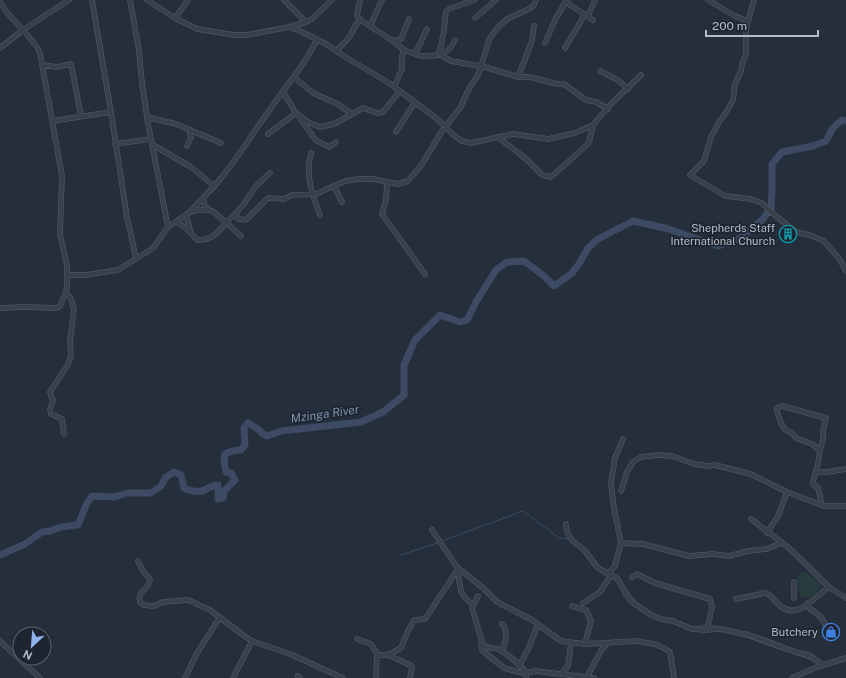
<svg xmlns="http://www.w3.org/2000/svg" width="846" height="678" viewBox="0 0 846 678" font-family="'Public Sans',sans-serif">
  <rect width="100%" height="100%" fill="#252e3b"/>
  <path fill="#283c3e" d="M802 573H807L822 584 813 596 801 598 797 581 798 575Z"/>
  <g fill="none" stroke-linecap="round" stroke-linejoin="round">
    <path stroke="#3c4b63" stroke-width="1" d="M442 541 523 511 559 538 569 539
      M401 555 437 543
      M626 589 636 602
      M711 625 719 627
      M695 627 706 625
      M743 636 785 651
      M796 654 813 661"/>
    <path stroke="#3c4b63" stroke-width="7" d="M0 555 25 544 42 532 50 531 61 527 78 525 87 503 92 496 114 497 127 493H151L161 486 166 477 174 472 181 475 184 488C191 491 199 493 205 490 210 487 212 485 218 485V499L223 498 224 491 235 480 231 473 226 472 224 462 225 454 232 451 241 450 245 445 244 428 248 423 258 429 263 434 267 436 281 431 361 422 383 412 404 395V365L415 340 440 315 460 322 467 320 476 302 496 270 507 262 524 261 544 276 554 286 571 274 579 264 588 248 598 239 633 221 665 228 718 246 739 239 763 219 767 213 771 212 772 190V164L782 152 813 146 826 141 833 128 842 120 846 121"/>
    <defs>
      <path id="minor" d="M92 0 111 112 127 217 136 258
        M147 0 175 18 197 29 234 35H247L289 27 300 31 326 44 347 58 389 83 436 118 456 137 462 141 471 143 513 134 548 139 575 133 593 125 610 105 641 75
        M284 0 306 22
        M360 0 357 15 359 19 393 41 404 50 421 56H432L439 54 451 61 485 67 518 77H530L557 84H564L586 100 596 102 608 109
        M566 0 570 5 593 20
        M708 0 735 16 748 21
        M754 0 746 29V54L742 64 741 71 735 84 733 100 727 111 719 122 711 137 704 161 690 175 725 196 751 199 762 203 771 212 796 232 809 235 824 241 840 260 846 271
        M0 2C4 8 7 13 12 18 22 30 34 39 40 53L62 176 60 235 67 265V286L66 292 60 306 57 308 25 307 0 308
        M588 16 595 0
        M175 18 188 0
        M475 18 496 0
        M370 26 382 0
        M289 27 306 22 312 19 332 0
        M455 40C452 47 446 53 439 54L444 31 446 11 451 8 475 0
        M393 41 401 39 409 19
        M545 43 556 18 566 1
        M0 48 23 30 69 0
        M565 48 585 14
        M337 51C341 45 346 42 350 36 354 30 354 24 361 20
        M415 54 427 29
        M43 65 57 67 71 64 81 116
        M600 71 618 80 628 89
        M294 77 313 93 338 104 352 114
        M518 77 532 41 534 26
        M394 87 402 69V56L404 50
        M283 92 296 113 308 122 320 127 334 124 363 108 377 113 383 112 400 91
        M147 117 176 124 221 143
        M300 118 314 138 317 141 329 147 336 142
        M52 121 111 112
        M396 132 415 102
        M268 134 296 113
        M498 137 526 159 542 175 551 177 587 145 589 142 593 125
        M115 144 151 139
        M153 145 191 167 214 186
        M187 146 191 137 189 130
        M311 153C305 175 312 195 320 215
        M387 182 386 200 382 214 425 274
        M334 186 342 202
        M203 198 205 206 209 210
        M190 212C200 200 212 190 221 178 239 156 254 131 271 108 287 85 305 65 317 39
        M186 215 191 233
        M234 215 243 205 256 186 270 173
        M175 222C184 225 191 233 197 240 216 241 221 226 234 215L239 219 246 220 268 198 284 199 292 195 316 194 345 181 359 179H373L398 184 408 181 422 164 442 131 460 108 469 89 479 73 489 40 492 35 500 25 509 18 529 9 534 5 536 0
        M168 227 190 212C195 210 207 209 212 211 219 215 234 230 241 236
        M67 275H86L118 270 153 248 168 227 148 124 142 83 139 51 130 0
        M64 434 62 419 51 414 50 409 53 400 51 396 50 392 67 366 71 356 70 341 74 309 71 299 66 292
        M820 450 812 444 796 438C792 431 792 434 786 430 782 427 776 412 777 408L782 406 826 418 823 431V440L820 450 818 464 813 481V484L818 488 822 505
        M816 472H827L846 469
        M621 491 627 472 633 462 641 457 658 455 672 456 694 464 707 466 715 465 751 474 787 492
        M751 519 789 548 829 587 846 598
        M566 524 567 532 572 540 585 551 598 568 618 579 627 596 632 602 651 615 661 619 673 621 692 629 705 630 720 629 749 635 795 652 809 655 823 665
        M432 530 457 567 461 592 465 598 473 605
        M767 533 778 516 787 492 824 506H846
        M621 543 643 544 689 556 713 554 729 556 748 551 767 549 781 543
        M138 561 143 571 150 579C149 591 137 590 140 602L143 605 154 606 163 602 188 600 210 610 243 635 252 641 290 654 343 678
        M457 567 483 588 497 602 532 620 561 641 585 644 636 641 654 644 664 648 670 652 674 678
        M608 574 615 566 621 543 614 508 611 483 615 458 623 439
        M632 577 637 574 655 583 710 599 712 607 707 630
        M478 596 472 608 483 645C487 649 493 647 498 649 510 655 518 663 527 673
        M794 598V582
        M736 599 766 593C773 596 776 604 783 608 800 618 815 596 829 587
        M583 603 600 592 611 575
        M808 603V607L821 617 828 629
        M572 606 586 610 591 621 586 640 588 644
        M357 639 371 644 377 653 376 678
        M0 641 40 678
        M481 641 482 650 504 668 527 674
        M502 651C505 643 509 632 502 624
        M378 655H388L410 665 412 667 410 678
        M388 655 401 648 408 631 414 620 425 619 458 569
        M520 665 529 647 538 624
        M561 674 568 666 571 643
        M298 676 300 678
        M587 677 602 649 607 644
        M185 678 197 653 220 617
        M233 678 252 641
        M526 678 527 673 535 671 594 678
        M792 678 817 667 846 658"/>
    </defs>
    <use href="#minor" stroke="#575e6a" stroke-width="5.5"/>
    <use href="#minor" stroke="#39404c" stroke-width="4.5"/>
  </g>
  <defs>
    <symbol id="building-ring" viewBox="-11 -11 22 22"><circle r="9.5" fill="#1e2531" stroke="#0f9aa8" stroke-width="1.5"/><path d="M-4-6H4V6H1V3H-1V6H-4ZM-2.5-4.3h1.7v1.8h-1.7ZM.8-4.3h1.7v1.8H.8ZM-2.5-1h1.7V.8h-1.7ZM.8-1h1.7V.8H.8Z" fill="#0f9aa8"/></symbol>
    <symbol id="shop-ring" viewBox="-11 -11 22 22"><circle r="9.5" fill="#1e2531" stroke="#3f7fe0" stroke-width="1.5"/><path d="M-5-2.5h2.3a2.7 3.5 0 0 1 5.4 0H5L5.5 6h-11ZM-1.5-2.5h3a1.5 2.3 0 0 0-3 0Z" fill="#3f7fe0"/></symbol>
  </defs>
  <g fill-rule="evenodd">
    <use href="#building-ring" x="778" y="224" width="20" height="20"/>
    <use href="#shop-ring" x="821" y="622" width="20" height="20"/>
  </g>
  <g text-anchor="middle" stroke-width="3.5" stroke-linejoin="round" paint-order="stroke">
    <g font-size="11" fill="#b5bbc7" stroke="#1e2531" text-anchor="end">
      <text x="775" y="232">Shepherds Staff<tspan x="775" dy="13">International Church</tspan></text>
      <text x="818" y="636">Butchery</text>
    </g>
    <g font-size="12" font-style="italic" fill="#7e91ac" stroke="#1e2531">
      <text transform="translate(325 414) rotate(-8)" y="4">Mzinga River</text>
    </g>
  </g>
  <g transform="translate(32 646) rotate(206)"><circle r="19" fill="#1e2531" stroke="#5a616d"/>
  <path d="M0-3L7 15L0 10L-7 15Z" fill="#90b3f0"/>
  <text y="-6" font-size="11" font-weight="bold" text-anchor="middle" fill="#b5bbc7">N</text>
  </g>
  <path d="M706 30v6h112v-6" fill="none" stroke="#b5bbc7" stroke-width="2"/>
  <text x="712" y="30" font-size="12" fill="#b5bbc7" stroke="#1e2531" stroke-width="3" paint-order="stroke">200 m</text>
</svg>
